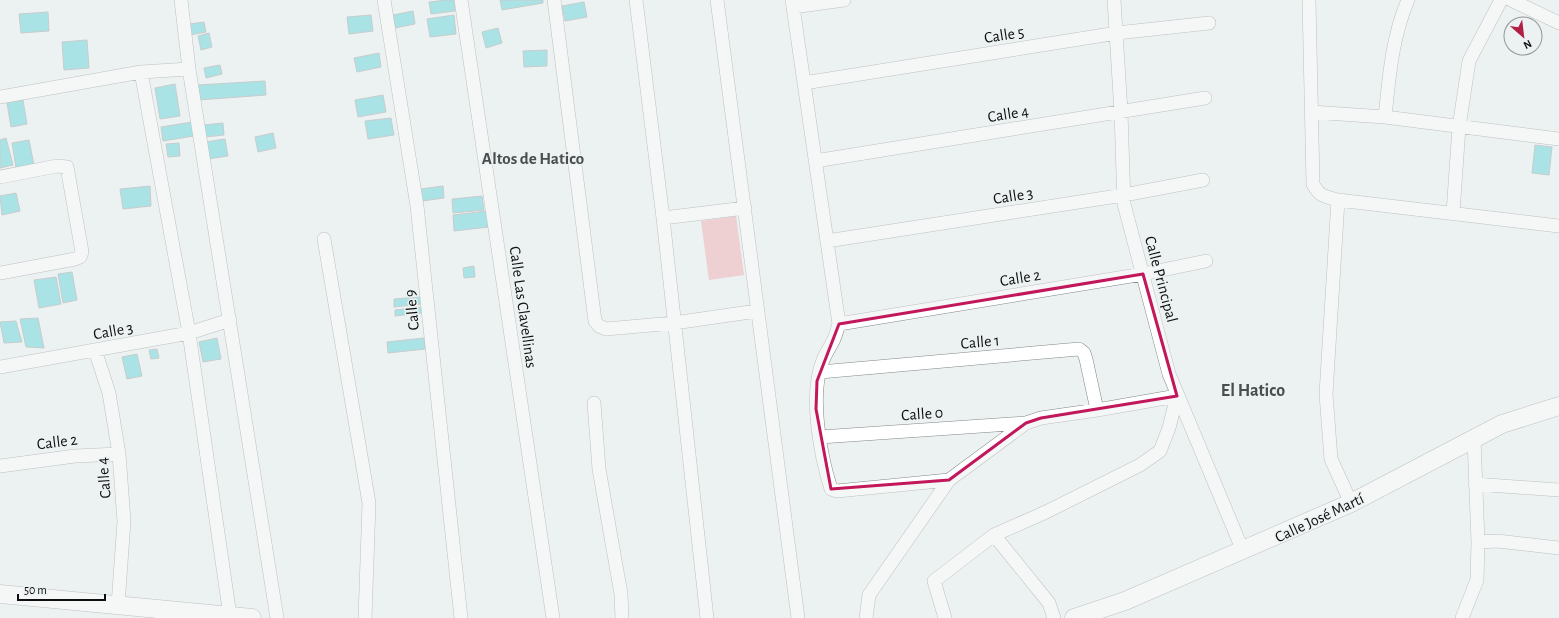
<svg xmlns="http://www.w3.org/2000/svg" width="1559" height="618" viewBox="0 0 1559 618" font-family="'Alegreya Sans',sans-serif">
  <rect width="100%" height="100%" fill="#ecf1f1"/>
  <path fill="#efa7ae" d="M736 216 744 275 709 280 701 221Z"/>
  <path fill="#58d3d9" stroke="#9ba0a0" d="M446 0H454L455 11 431 14 429 2Z
    M500 0H543V3L502 10Z
    M584 2 587 17 565 21 562 6Z
    M413 11 415 24 395 28 393 15Z
    M48 12 49 31 21 33 19 14Z
    M371 15 373 31 349 34 347 17Z
    M454 15 456 34 430 37 427 19Z
    M204 22 206 32 185 36 183 25Z
    M498 28 502 43 486 48 482 32Z
    M209 33 212 47 201 50 198 36Z
    M87 40 89 68 64 70 62 42Z
    M547 50V66L524 67 523 51Z
    M379 53 381 67 357 72 354 58Z
    M220 65 222 74 206 78 204 68Z
    M265 81 266 95 199 100 198 85Z
    M175 84 180 116 160 119 155 88Z
    M383 95 386 112 358 117 355 100Z
    M23 100 27 124 11 127 7 103Z
    M391 118 394 135 368 139 365 121Z
    M192 122 194 136 163 141 161 127Z
    M223 123 224 135 205 137 204 125Z
    M273 133 276 148 258 152 255 137Z
    M6 138 13 165 0 168V140Z
    M225 139 228 156 208 159 205 142Z
    M29 140 34 165 16 168 12 143Z
    M179 143 180 156 168 157 166 144Z
    M1535 145 1552 147 1549 175 1532 173Z
    M150 186 151 206 123 209 120 189Z
    M443 186 444 198 422 201 421 189Z
    M16 193 20 211 2 215 0 196Z
    M482 196 484 210 453 213 452 199Z
    M487 211 489 227 454 231 453 215Z
    M474 266 475 277 464 278 463 268Z
    M72 272 77 300 63 303 58 274Z
    M56 277 61 304 39 308 34 280Z
    M420 297 421 304 394 307V299Z
    M422 307V313L395 316V310Z
    M38 318 44 348 26 347 20 319Z
    M16 321 22 342 4 343 0 322Z
    M217 338 221 359 203 362 199 342Z
    M424 338 425 349 388 353 387 342Z
    M157 349 159 358 151 359 149 350Z
    M137 354 142 376 127 379 122 357Z"/>
  <g fill="none" stroke-linecap="round" stroke-linejoin="round">
    <defs>
      <path id="minor" d="M181 0 189 69 277 618
        M384 0 417 206 461 618
        M461 0 553 618
        M554 0 595 321 599 326 606 329 674 323 757 311
        M636 0 663 218 707 618
        M717 0 798 618
        M792 0 839 324C837 329 836 336 833 341 830 347 826 353 823 360 809 394 820 454 831 489L837 491 949 480
        M1114 0 1121 112 1124 204 1169 374 1243 551
        M1309 0 1313 184C1320 197 1324 196 1338 200L1326 394 1331 459 1351 503
        M1511 0 1559 23
        M793 7 844 0
        M141 72 189 333 230 616
        M804 83 1117 33 1209 23
        M0 97 141 72 189 69
        M1311 112 1385 117 1559 139
        M1385 117C1389 78 1392 37 1408 0
        M815 161 1205 98
        M0 177 57 166 67 167 82 252 80 257 75 259 0 273
        M1338 200 1559 226
        M1453 213 1459 127 1469 61 1501 0
        M663 218 745 208
        M324 239 369 503 365 618
        M827 241 1124 195 1203 180
        M839 324 1143 274 1206 261
        M95 350 109 393 119 454 124 521 118 605
        M0 367 189 333 230 320
        M820 372 1079 349 1084 353 1086 359 1097 410
        M594 403 599 469 621 594 622 618
        M820 437 1026 423
        M0 466 75 456 119 454
        M1475 484 1559 490
        M1478 542 1497 541 1559 548
        M866 618 869 595 949 480 1026 423 1041 418 1097 410 1177 396 1169 428 1160 451 1140 465 1046 512 994 535
        M945 618 934 581 994 535 1049 603 1054 618
        M1462 618 1477 580 1478 542 1474 439"/>
      <path id="secondary" d="M0 594 252 618
        M1074 618 1125 601 1351 503 1502 424 1559 406"/>
    </defs>
    <use href="#minor" stroke="#838888" stroke-width="14"/>
    <use href="#secondary" stroke="#838888" stroke-width="19"/>
    <use href="#minor" stroke="#fff" stroke-width="13"/>
    <use href="#secondary" stroke="#fff" stroke-width="18"/>
  </g>
  <path d="M0 0H1559V618H0ZM1143 274 1177 396 1041 418 1026 423 949 480 831 489 816 409 817 381 839 324Z" fill="#ecf1f1" fill-opacity=".55" fill-rule="evenodd"/>
  <path fill="none" stroke="#c2185b" stroke-width="3" stroke-linejoin="round" d="M1143 274 1177 396 1041 418 1026 423 949 480 831 489 816 409 817 381 839 324Z"/>
  <g text-anchor="middle" stroke-width="3" stroke-linejoin="round" paint-order="stroke">
    <g font-size="16" fill="#0d0e0f" stroke="#ecf1f1">
      <text transform="translate(1004 34) rotate(-9)" y="6">Calle 5</text>
      <text transform="translate(1008 113) rotate(-9)" y="6">Calle 4</text>
      <text transform="translate(1013 195) rotate(-9)" y="6">Calle 3</text>
      <text transform="translate(1020 277) rotate(-9)" y="6">Calle 2</text>
      <text transform="translate(1162 279) rotate(75)" y="6">Calle Principal</text>
      <text transform="translate(524 307) rotate(82)" y="6">Calle Las Clavellinas</text>
      <text transform="translate(411 310) rotate(-96)" y="6">Calle 9</text>
      <text transform="translate(113 330) rotate(-10)" y="6">Calle 3</text>
      <text transform="translate(980 341) rotate(-5)" y="6">Calle 1</text>
      <text transform="translate(922 413) rotate(-4)" y="6">Calle 0</text>
      <text transform="translate(57 441) rotate(-7)" y="6">Calle 2</text>
      <text transform="translate(103 478) rotate(-95)" y="6">Calle 4</text>
      <text transform="translate(1319 517) rotate(-25)" y="6">Calle José Martí</text>
    </g>
    <g font-size="17" font-weight="bold" fill="#4a4e4e" stroke="#ecf1f1">
      <text x="533" y="164">Altos de Hatico</text>
    </g>
    <g font-size="18" font-weight="bold" fill="#4a4e4e" stroke="#ecf1f1">
      <text x="1253" y="396">El Hatico</text>
    </g>
  </g>
  <g transform="translate(1523 36) rotate(152)"><circle r="19" fill="#ecf1f1" stroke="#939697"/>
  <path d="M0-3L7 15L0 10L-7 15Z" fill="#b21f46"/>
  <text y="-6" font-size="11" font-weight="bold" text-anchor="middle" fill="#0d0e0f">N</text>
  </g>
  <path d="M18 594v6h87v-6" fill="none" stroke="#0d0e0f" stroke-width="2"/>
  <text x="24" y="594" font-size="12" fill="#0d0e0f" stroke="#ecf1f1" stroke-width="3" paint-order="stroke">50 m</text>
</svg>
